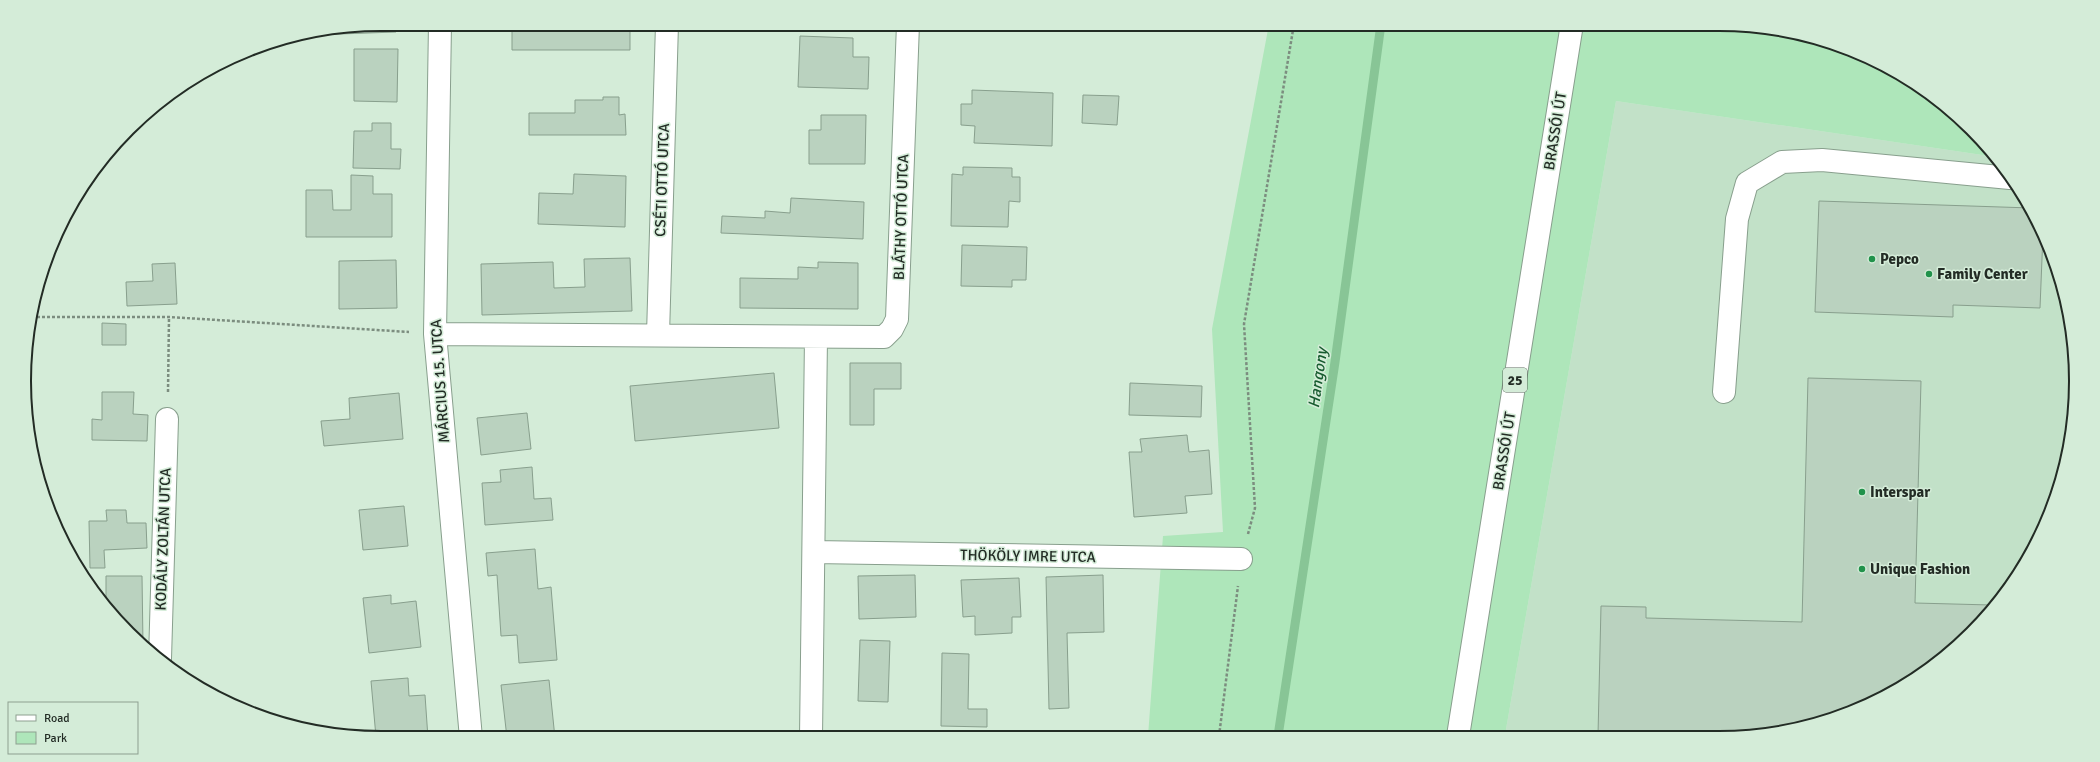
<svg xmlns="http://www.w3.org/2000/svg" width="2100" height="762" viewBox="0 0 2100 762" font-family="Signika,sans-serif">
  <rect width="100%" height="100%" fill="#d4ecd8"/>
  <path fill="#c2e1c8" d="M1616 101 1996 157 2028 202 2057 266 2073 334 2075 404 2064 473 2028 560 1955 649 1877 701 1766 735H1505Z"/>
  <path fill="#aee6ba" d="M1269 24H1719L1811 36 1877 61 1936 98 1987 145 1996 157 1616 101 1505 735 1148 736 1163 536 1223 532 1212 329Z"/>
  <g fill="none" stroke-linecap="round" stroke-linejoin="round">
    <path stroke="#88c596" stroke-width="9" d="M1278 736 1335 362 1381 24"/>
  </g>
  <path fill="#bad2bf" stroke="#889f8d" d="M381 24H396V32L311 35 312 31Z
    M581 24H630V50H512V30H581Z
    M800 36 853 38V57H869L868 89 798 87Z
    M354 49H398L397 102 354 101Z
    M972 90 1053 93 1052 146 974 143 975 126 961 125V104H972Z
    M1083 95 1119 96 1117 125 1082 123Z
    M603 97H619V115L625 114 626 135H529V113H575V100H603Z
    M821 115H866L865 164H809V130H821Z
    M372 123H391V149H401L400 169 353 168 354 131H372Z
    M963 167 1012 168V177H1020V202L1009 201 1008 227 951 226 952 174 963 175Z
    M574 174 626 176 625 227 538 224 539 193 573 194Z
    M351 175 373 176V194H392V237H306V190H332L333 210H351Z
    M791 198 864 202 863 239 721 233 722 216 765 218V211L790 213Z
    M1819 201 2031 208 2043 234 2040 308 1953 305V317L1815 312Z
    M962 245 1027 247 1026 280H1012V287L961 286Z
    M630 258 632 311 482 315 481 264 553 262 554 288 585 287 584 259Z
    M396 260 397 308 339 309V261Z
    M818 262 858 263V309L740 308V278L798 279V267L818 268Z
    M175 263 177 304 127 306 126 282 153 281 152 264Z
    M102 323 126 324V345H102Z
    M850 363H901V389H874V425H850Z
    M774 373 779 428 635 441 630 386Z
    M1808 378 1921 381 1915 603 1991 605 1955 649 1877 701 1766 735H1598L1601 606 1646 607V618L1802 622Z
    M1130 383 1202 386 1201 417 1129 415Z
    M102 392H134L133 414 148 415 147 441 92 440V419L102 420Z
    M399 393 403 439 324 446 321 421 350 419 349 398Z
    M527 413 531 449 481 455 477 418Z
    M1187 435 1189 452 1209 450 1212 494 1185 496 1187 513 1134 517 1129 452H1142L1140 439Z
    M532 467 534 499 551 498 553 520 485 525 482 483 501 482 500 470Z
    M404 506 408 546 363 550 359 510Z
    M106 510H126L127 523H146L147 548 104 550 105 568H90L89 521H107Z
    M535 549 538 589 551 587 557 660 519 663 517 635 501 636 497 575 488 576 486 553Z
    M915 575 916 617 859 619 858 576Z
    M1103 575 1104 632 1067 633 1069 708 1049 709 1046 577Z
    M106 576H142L143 645 129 634 106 607Z
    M1019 578 1021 617H1012V633L975 635V616L963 617 961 580Z
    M391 595V604L416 601 421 647 369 653 363 598Z
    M860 640 890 641 888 702 858 701Z
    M942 653 969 654 968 709H987V727L941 726Z
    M408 678 409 696 425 695 428 738 376 737 371 681Z
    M549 680 555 738H507L501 685Z"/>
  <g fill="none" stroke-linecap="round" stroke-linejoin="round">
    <defs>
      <path id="street" d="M440 24 435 334 471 738
        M435 334 884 337 892 329 897 319 908 24
        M658 335 667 24
        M1724 392 1737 219 1747 183 1782 162 1822 160 2010 178
        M814 552 1241 559
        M160 659 167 419
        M811 737 816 337"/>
      <path id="primary" d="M1458 736 1572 24"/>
    </defs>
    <use href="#street" stroke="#889f8d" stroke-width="24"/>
    <use href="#primary" stroke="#889f8d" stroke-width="24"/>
    <path stroke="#7c8d7f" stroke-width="2.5" stroke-dasharray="3 2" stroke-linecap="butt" d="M32 317H169L409 332
      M168 392 169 317
      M1248 534 1255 508 1244 324 1294 24
      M1219 736 1238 586"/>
    <use href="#street" stroke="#fff" stroke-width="22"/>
    <use href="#primary" stroke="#fff" stroke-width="22"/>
  </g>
  <g fill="#21924b" stroke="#d4ecd8" stroke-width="1.5">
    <circle cx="1872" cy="259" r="4"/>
    <circle cx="1929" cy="274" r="4"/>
    <circle cx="1862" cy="492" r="4"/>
    <circle cx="1862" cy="569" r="4"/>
  </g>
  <g text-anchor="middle" stroke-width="3" stroke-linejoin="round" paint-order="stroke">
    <rect fill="#d4ecd8" stroke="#58665b" stroke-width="1" x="1503" y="368" width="24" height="24" rx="3"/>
    <g font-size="14" font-weight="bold" fill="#232c25">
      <text x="1515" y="385">25</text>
    </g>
    <g font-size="15" fill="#232c25" stroke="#d4ecd8">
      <text transform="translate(1555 131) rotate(-81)" y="5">BRASSÓI ÚT</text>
      <text transform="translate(662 180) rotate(-88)" y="5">CSÉTI OTTÓ UTCA</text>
      <text transform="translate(901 217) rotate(-88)" y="5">BLÁTHY OTTÓ UTCA</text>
      <text transform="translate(440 381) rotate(-94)" y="5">MÁRCIUS 15. UTCA</text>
      <text transform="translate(1504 451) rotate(-81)" y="5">BRASSÓI ÚT</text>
      <text transform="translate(163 539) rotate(-88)" y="5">KODÁLY ZOLTÁN UTCA</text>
      <text transform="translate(1028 556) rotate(1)" y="5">THÖKÖLY IMRE UTCA</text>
    </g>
    <g font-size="15" font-weight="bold" fill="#232c25" stroke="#d4ecd8" text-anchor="start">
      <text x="1880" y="264">Pepco</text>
      <text x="1937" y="279">Family Center</text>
      <text x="1870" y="497">Interspar</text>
      <text x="1870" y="574">Unique Fashion</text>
    </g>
    <g font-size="16" font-style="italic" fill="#175b2f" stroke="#d4ecd8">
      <text transform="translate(1317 378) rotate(-82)" y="6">Hangony</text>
    </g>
  </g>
  <path d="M0 0H2100V762H0ZM381 31H1719A350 350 0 0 1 2069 381V381A350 350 0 0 1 1719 731H381A350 350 0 0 1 31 381V381A350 350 0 0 1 381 31Z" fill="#d4ecd8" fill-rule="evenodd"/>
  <path fill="none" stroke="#232c25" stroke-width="2" d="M381 31H1719A350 350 0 0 1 2069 381V381A350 350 0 0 1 1719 731H381A350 350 0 0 1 31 381V381A350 350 0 0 1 381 31Z"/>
  <rect x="8" y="702" width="130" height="52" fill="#d4ecd8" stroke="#8d9f90"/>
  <rect x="16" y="715" width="20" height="6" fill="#ffffff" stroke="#8d9f90"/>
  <text x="44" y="722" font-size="12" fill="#232c25">Road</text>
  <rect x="16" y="732" width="20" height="12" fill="#aee6ba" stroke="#8d9f90"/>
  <text x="44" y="742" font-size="12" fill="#232c25">Park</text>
</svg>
